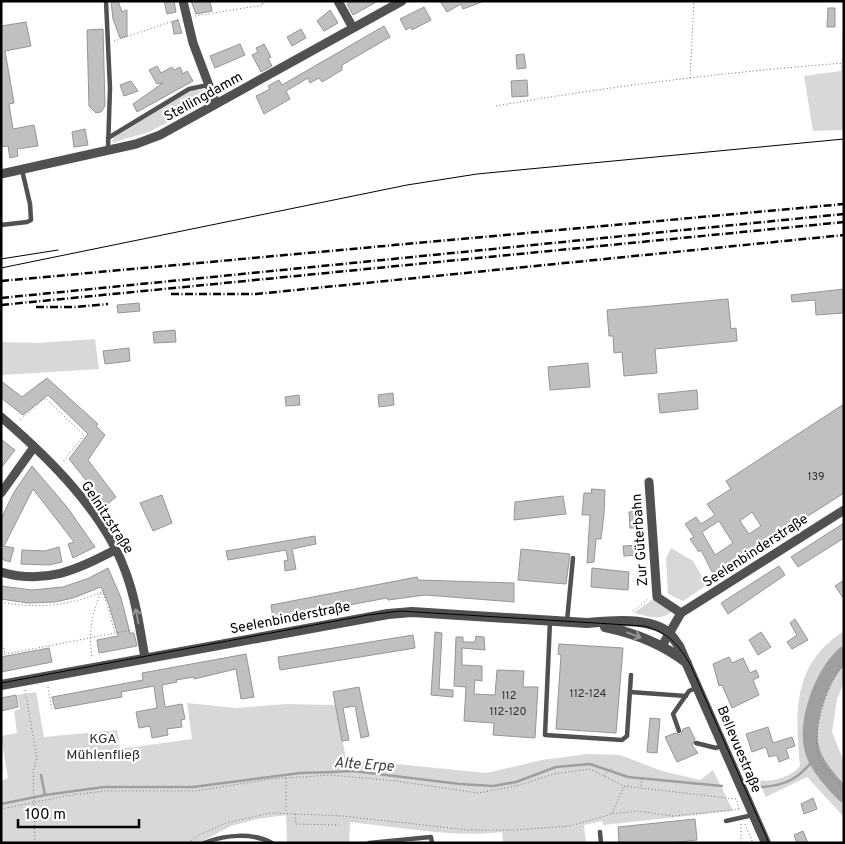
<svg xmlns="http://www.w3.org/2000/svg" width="845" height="844" viewBox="0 0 845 844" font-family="Overpass,sans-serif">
  <rect width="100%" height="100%" fill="#fff"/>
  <path fill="#d8d8d8" d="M844 1V130L813 131 804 76 841 71Z
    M191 90H203L209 101 149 132 112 143 113 138Z
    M95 339 99 369 1 375V342L37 343Z
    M671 548 693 561 707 585 683 601 668 594 666 558Z
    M653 599 672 611C661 622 648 616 634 613Z
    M844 631V682L837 699 832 732 844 762V817L807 777 766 797 758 780C771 783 791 777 800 766 795 713 792 664 844 631Z
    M36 692 44 737 117 730 120 749 192 739 187 703 236 708 287 704 336 705 346 759 486 773 542 760 588 754 620 755 662 771 700 780 713 770 733 811 603 825 602 821 584 825 586 843H503L502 832C453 838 399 827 350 822L349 843H287L286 815 257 819 231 826 199 843H1V781L8 778 1 736 17 733 14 711 20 709 17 695Z"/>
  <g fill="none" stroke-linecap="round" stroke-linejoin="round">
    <path stroke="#9f9f9f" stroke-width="2.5" d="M41 775 45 795
      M761 787C787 786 800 777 815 758
      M1 804 45 795 104 787H193L300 773 333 772 353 771 460 784 493 786 516 782 556 767 590 764 628 777 722 786"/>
    <path stroke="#9f9f9f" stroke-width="15" d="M844 654C821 676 801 727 815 758 822 772 833 784 844 795"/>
  </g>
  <path fill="#c0c0c0" stroke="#959595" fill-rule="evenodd" d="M111 1H118L122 12 127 10V36L120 38 113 19Z
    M164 1H174L176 12 167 14Z
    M191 1H210L212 11 196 14Z
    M353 1H378L353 15 347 4Z
    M440 1H482V2L463 9 461 4 447 12Z
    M424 7 431 20 412 30 411 27 406 30 400 19Z
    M828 8H835V27H827Z
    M330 10 338 23 324 31 317 21Z
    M178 20 182 33 174 34 172 22Z
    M26 22 31 46 5 51 14 103 9 104 13 129 34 125 38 146 17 149 18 156 10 158 8 146 1 147V26Z
    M384 26 390 37 342 65V70L322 82 319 78 310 83 308 78 286 91 290 99 264 114 256 96 270 89 268 86 279 80 282 85Z
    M103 29 105 106 101 112 96 113 89 106 87 30Z
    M301 29 306 38 292 46 287 37Z
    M240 44 245 55 215 68 210 56Z
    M264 44 271 57 268 58 272 66 261 72 252 55 258 52 256 48Z
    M524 54 526 68 517 69 516 55Z
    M157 66 161 73 172 67 174 70 180 67 183 74 187 71 193 81 137 112 133 104 163 83 157 84 149 70Z
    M527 80 528 96 512 97 511 81Z
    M131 81 138 91 124 96 120 85Z
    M85 129 88 145 74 147 72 132Z
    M844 289V313L816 315 815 300 792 302 791 295Z
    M728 299 731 329 736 328 737 341 655 349 657 373 624 376 622 352 614 353 613 336H609L607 310Z
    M139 303 140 311 118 313 117 305Z
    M175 330 176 342 154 343 153 332Z
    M129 348 130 361 105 364 103 351Z
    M588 363 590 387 550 390 548 367Z
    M47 378 98 424 96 426 105 435 88 460 116 497 106 505 69 459 88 434 48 395 23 415 1 398V381L22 397Z
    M697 390 698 409 660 413 658 394Z
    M393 393 394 405 379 407 378 395Z
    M299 395 300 405 286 406 285 397Z
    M844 404V493L717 574 714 571 712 572 701 550 699 552 690 539 694 537 685 524 696 517 701 524 715 515 707 504 731 489 726 481ZM752 512 761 526 749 534 740 521ZM719 521 733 543 715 555 702 532Z
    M1 439 15 450 1 468Z
    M32 466 67 507 95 547 73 558 68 544 74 542 33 489 4 546 14 548 10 562 1 559V519L14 492Z
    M591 489 605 490 604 514 601 539H596L594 562 587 563 590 515H582L584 493H592Z
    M162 495 172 523 153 531 140 503Z
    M563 496 566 514 514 520 515 502Z
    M640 511 641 528H630L629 512Z
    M844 523V538L798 567 791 557Z
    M315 536 316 544 292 549 296 569 285 571 284 561 288 560 286 550 228 560 226 551Z
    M639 545 640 555 624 556 623 546Z
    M59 547 62 562 49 565 21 564 22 550 45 551Z
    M521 549 570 554 566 584 518 580Z
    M779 566 785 575 728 614 721 603Z
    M108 568 121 598 130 633H134L137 646 99 653 97 640 118 636 109 605 101 587 73 598 55 602 28 603 1 599V586L32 590 63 587 89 578Z
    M592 568 629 572 628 590 591 587Z
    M417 577 418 580 514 583V602L425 595 388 600 387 598 273 619 271 605Z
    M844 580V599L835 586Z
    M795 619 808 640 792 649 787 642 797 635 790 623Z
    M435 632 442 633 439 689 453 690V697L431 695Z
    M761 632 771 647 758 655 749 640Z
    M413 635 415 648 280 670 278 657Z
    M476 636 484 637 485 650 462 648V665L482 666V681L475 680 474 694 495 695 497 670 524 671 523 687H538L535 738 493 735 494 723 464 721 466 687 454 686 456 637H463V642H475Z
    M559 644 623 648 616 733 556 729 561 655 558 654Z
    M49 648 52 662 1 672V657Z
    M246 654 254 697 241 699 236 669 194 679V677L176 680 177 682 162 685 165 707 182 704 185 719 181 720 182 727 167 729 168 735 152 738 150 726 139 728 136 712 157 708 154 686 121 692 122 697 55 709 52 697 143 680 142 673Z
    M729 657 732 663 743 658 750 673 756 670 759 677 753 680 759 695 732 708 722 685 719 686 713 664Z
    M359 687 369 736 361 738 355 706 343 708 349 740 342 741 333 692Z
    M16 695 18 707 1 711V698Z
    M650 718 660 719 657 753 647 752Z
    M689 727 695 739 692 745 698 753 677 762 665 737 675 733 681 735 683 729Z
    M768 727 773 743 792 737 795 746 786 749 789 758 779 762 777 755 769 757 766 747 752 752 746 734Z
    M813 798 817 809 804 814 801 804Z
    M695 819 697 840 672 843H619L618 827Z
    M803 831 808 843H797L794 835Z"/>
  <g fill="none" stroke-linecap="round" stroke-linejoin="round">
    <path stroke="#737373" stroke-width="1" stroke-dasharray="1 2.5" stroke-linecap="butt" d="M195 16 263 5 262 1
      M114 41 179 19
      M690 78 694 1
      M496 106C611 86 728 72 844 63
      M20 420 45 398 84 435 62 463
      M1 602C37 609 68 606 102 592L108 607 115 634
      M633 611 649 598
      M1 638 5 654
      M1 655 131 630
      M92 656C88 633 92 614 101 592
      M844 665C827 681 812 733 818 755 822 767 835 780 844 789
      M48 687 52 710
      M25 690 37 759 33 771 35 843
      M604 776 613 767
      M286 778V812
      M641 786 642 776
      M737 801 739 809
      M1 809 65 796 104 791H196L271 779 331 775 396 781 478 793 516 786 554 774 590 769 624 786 736 799
      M612 813 624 787
      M295 814 296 824 339 825
      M741 824V843
      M745 824 753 843
      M188 843 199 835 226 823 270 813 343 816 468 830H516L570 826 612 814 638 811 673 816 739 809"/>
    <path stroke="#515151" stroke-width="4.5" d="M106 1 110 88 108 149
      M108 138 189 89 208 85
      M1 225 27 222 31 220 30 204 22 170
      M550 621 545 735 622 740 627 736 631 675
      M567 621 573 558
      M630 692 686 696
      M679 731 673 714 689 691 698 687
      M696 743 716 748 723 745
      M726 821 753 815
      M600 832 601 843
      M204 843C224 835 252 832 272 843
      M369 843 431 837 432 843"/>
    <path stroke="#515151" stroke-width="9" d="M183 1 193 43 216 104
      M338 1 353 28
      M1 174 136 144 160 135 402 1
      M1 417C49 458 105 513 126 573 136 600 140 630 145 658
      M649 482 657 597 681 613
      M1 493 34 447
      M1 572C46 585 76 570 115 550
      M662 646 681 613 844 510"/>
    <path stroke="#515151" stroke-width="10" d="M605 627C634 633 663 644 687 663
      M1 685 388 614 412 612 587 623C611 621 649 617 669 633 673 637 676 642 679 646L766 843"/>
    <path stroke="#000" stroke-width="1" d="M1 259 58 250
      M1 268 407 185 477 174 844 139
      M1 683 368 615 400 611 644 626C668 632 679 645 691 666L769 843"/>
    <path stroke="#000" stroke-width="2.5" stroke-dasharray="8 2.5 1 2.5" stroke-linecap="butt" d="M1 281 844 204
      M171 294H256L844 235
      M1 298 844 214
      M1 305 844 222
      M36 307H75L108 304"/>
  </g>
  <defs><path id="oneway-shaft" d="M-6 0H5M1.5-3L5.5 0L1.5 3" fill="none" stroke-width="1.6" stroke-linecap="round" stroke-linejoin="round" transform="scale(1.25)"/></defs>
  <g stroke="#979797">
    <use href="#oneway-shaft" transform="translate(137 616) rotate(-101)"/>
    <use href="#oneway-shaft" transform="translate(634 635) rotate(21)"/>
  </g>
  <g text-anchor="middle" stroke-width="4.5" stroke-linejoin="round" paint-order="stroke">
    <g font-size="11" fill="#303030">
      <text x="816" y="480">139</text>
      <text x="588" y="697">112-124</text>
      <text x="509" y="699">112</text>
      <text x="508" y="715">112-120</text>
    </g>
    <g font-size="14" fill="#000" stroke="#fff">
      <text transform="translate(203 96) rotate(-29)" y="5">Stellingdamm</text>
      <text transform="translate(108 517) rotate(57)" y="5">Gelnitzstraße</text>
      <text transform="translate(639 540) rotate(-94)" y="5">Zur Güterbahn</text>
      <text transform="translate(755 550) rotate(-33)" y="5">Seelenbinderstraße</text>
      <text transform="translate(290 617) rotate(-11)" y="5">Seelenbinderstraße</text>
      <text transform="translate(740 749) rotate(67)" y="5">Bellevuestraße</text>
    </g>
    <g font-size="14" fill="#2f2f2f" stroke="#fff">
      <text x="103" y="743">KGA<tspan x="103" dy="16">Mühlenfließ</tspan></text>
    </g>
    <g font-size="15" font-style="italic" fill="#404040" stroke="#fff">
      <text transform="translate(364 764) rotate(4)" y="5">Alte Erpe</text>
    </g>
  </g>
  <rect width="845" height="844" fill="none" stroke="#000000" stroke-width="5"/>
  <path d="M18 819v8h121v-8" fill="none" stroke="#000000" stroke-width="2.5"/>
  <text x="25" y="819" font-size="15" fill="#000000" stroke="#ffffff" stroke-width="4" paint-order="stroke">100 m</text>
</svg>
